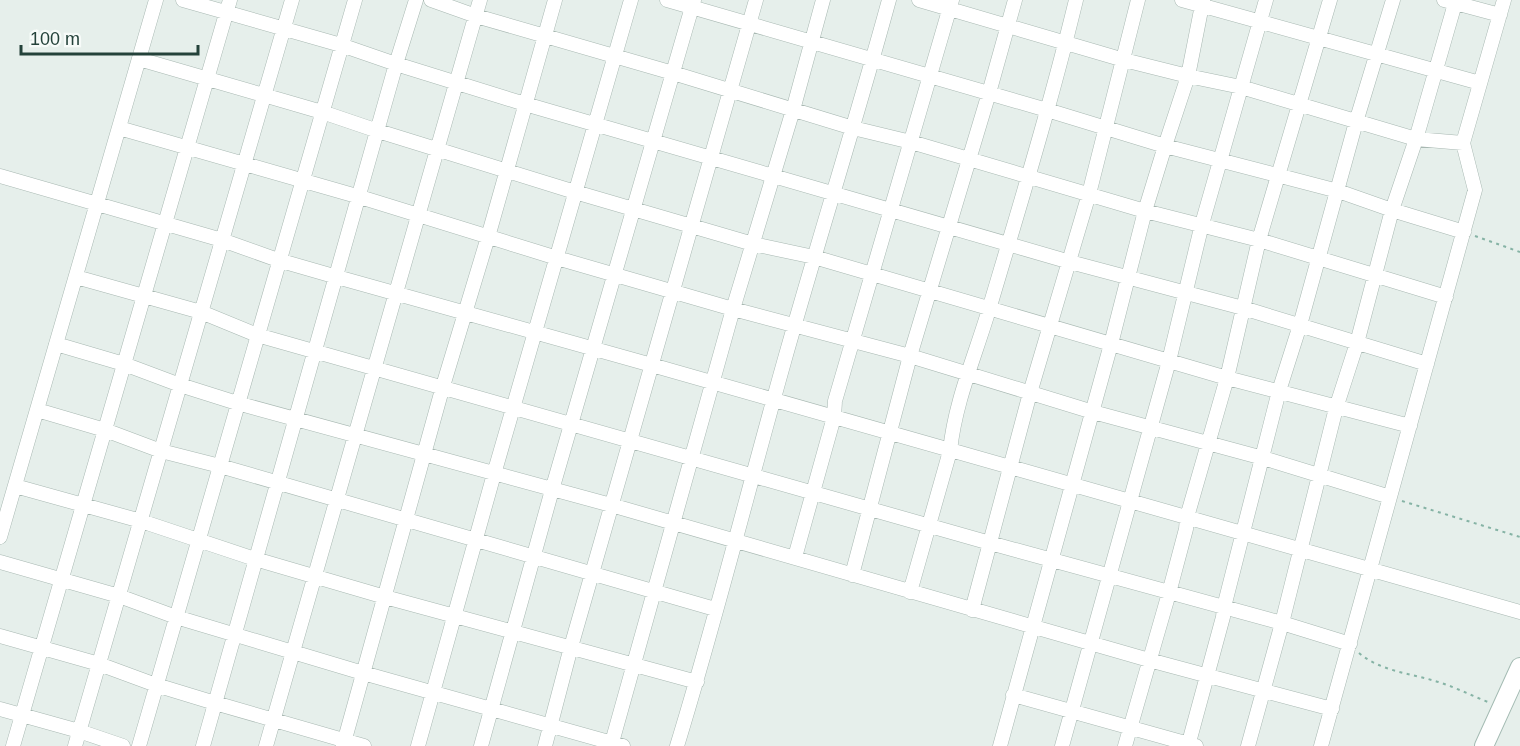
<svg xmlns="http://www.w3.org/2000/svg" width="1520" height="746" viewBox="0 0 1520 746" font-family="Helvetica,sans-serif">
  <rect width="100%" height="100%" fill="#e6efeb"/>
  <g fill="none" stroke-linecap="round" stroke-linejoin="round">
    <defs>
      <path id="street" d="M183 0 341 45 396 64 525 104 1070 262 1243 308 1427 364
        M431 0 476 16 673 73 853 128 911 142 1145 211 1259 240 1446 297
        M667 0 1047 110 1165 146 1338 191 1392 210 1464 232
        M919 0 1124 60 1188 76 1241 87 1416 139 1463 143
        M1182 0 1480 83
        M1444 0 1500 15
        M139 59 322 112 378 131 575 192 753 244 814 257 1227 378 1410 426
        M119 128 360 197 557 258 733 309 910 356 1093 412 1263 458 1390 497
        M0 176 222 240 278 260 337 277C732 386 1125 501 1520 612
        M76 277 201 312 257 335 990 543 1282 623 1350 644
        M56 344 124 364 180 385 237 403 611 505 1149 660 1332 709
        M37 410 105 430 161 451 220 466 715 609
        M15 486 141 521 255 559 385 597 697 682
        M0 537 156 0
        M795 557 834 417 835 401 952 0
        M0 562 119 596 176 617 363 673 623 746
        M852 575 910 356 989 93 1015 0
        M910 592 950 451C955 401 976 354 990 306 1020 205 1051 103 1076 0
        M972 610 1030 393 1089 194 1138 0
        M0 636 99 664 156 685 215 703 364 746
        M1013 695 1196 746
        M0 709 79 731 123 746
        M13 746 230 0
        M75 746 292 0
        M139 746 355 0
        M203 746 396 64 416 0
        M266 746 480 0
        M343 746 443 386 488 237 555 0
        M418 746 494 474 631 0
        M481 746 552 490 694 0
        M545 746 571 647 756 0
        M611 746 733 309 793 110 823 0
        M677 746C716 619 748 490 784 362 818 241 856 121 889 0
        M1000 746 1111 344 1145 211 1165 146 1188 76 1203 0
        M1062 746 1169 361 1202 224 1266 0
        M1125 746 1169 593 1186 529 1187 517 1227 378 1259 240 1330 0
        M1188 746 1223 617 1224 607 1279 391 1300 325 1356 122 1393 0
        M1248 746 1282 623 1336 408 1357 343 1392 210 1416 139 1456 0
        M1321 746 1475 190 1463 143 1504 0"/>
      <path id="secondary" d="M1484 746 1520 667"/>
    </defs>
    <use href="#street" stroke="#a8b8b2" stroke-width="15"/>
    <use href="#secondary" stroke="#a4bbb3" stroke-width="20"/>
    <path stroke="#86b3a5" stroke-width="2" stroke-dasharray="3 4.5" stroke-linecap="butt" d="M1475 236 1520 252
      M1402 501 1520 537
      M1359 653C1380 671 1409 673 1435 681 1453 686 1470 695 1488 702"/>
    <use href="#street" stroke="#fff" stroke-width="14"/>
    <use href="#secondary" stroke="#fff" stroke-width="18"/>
  </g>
  <path d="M21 45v9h177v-9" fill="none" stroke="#24423a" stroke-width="3"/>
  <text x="30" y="45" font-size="18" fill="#24423a" stroke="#f7fbf9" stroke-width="4.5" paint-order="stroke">100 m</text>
</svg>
